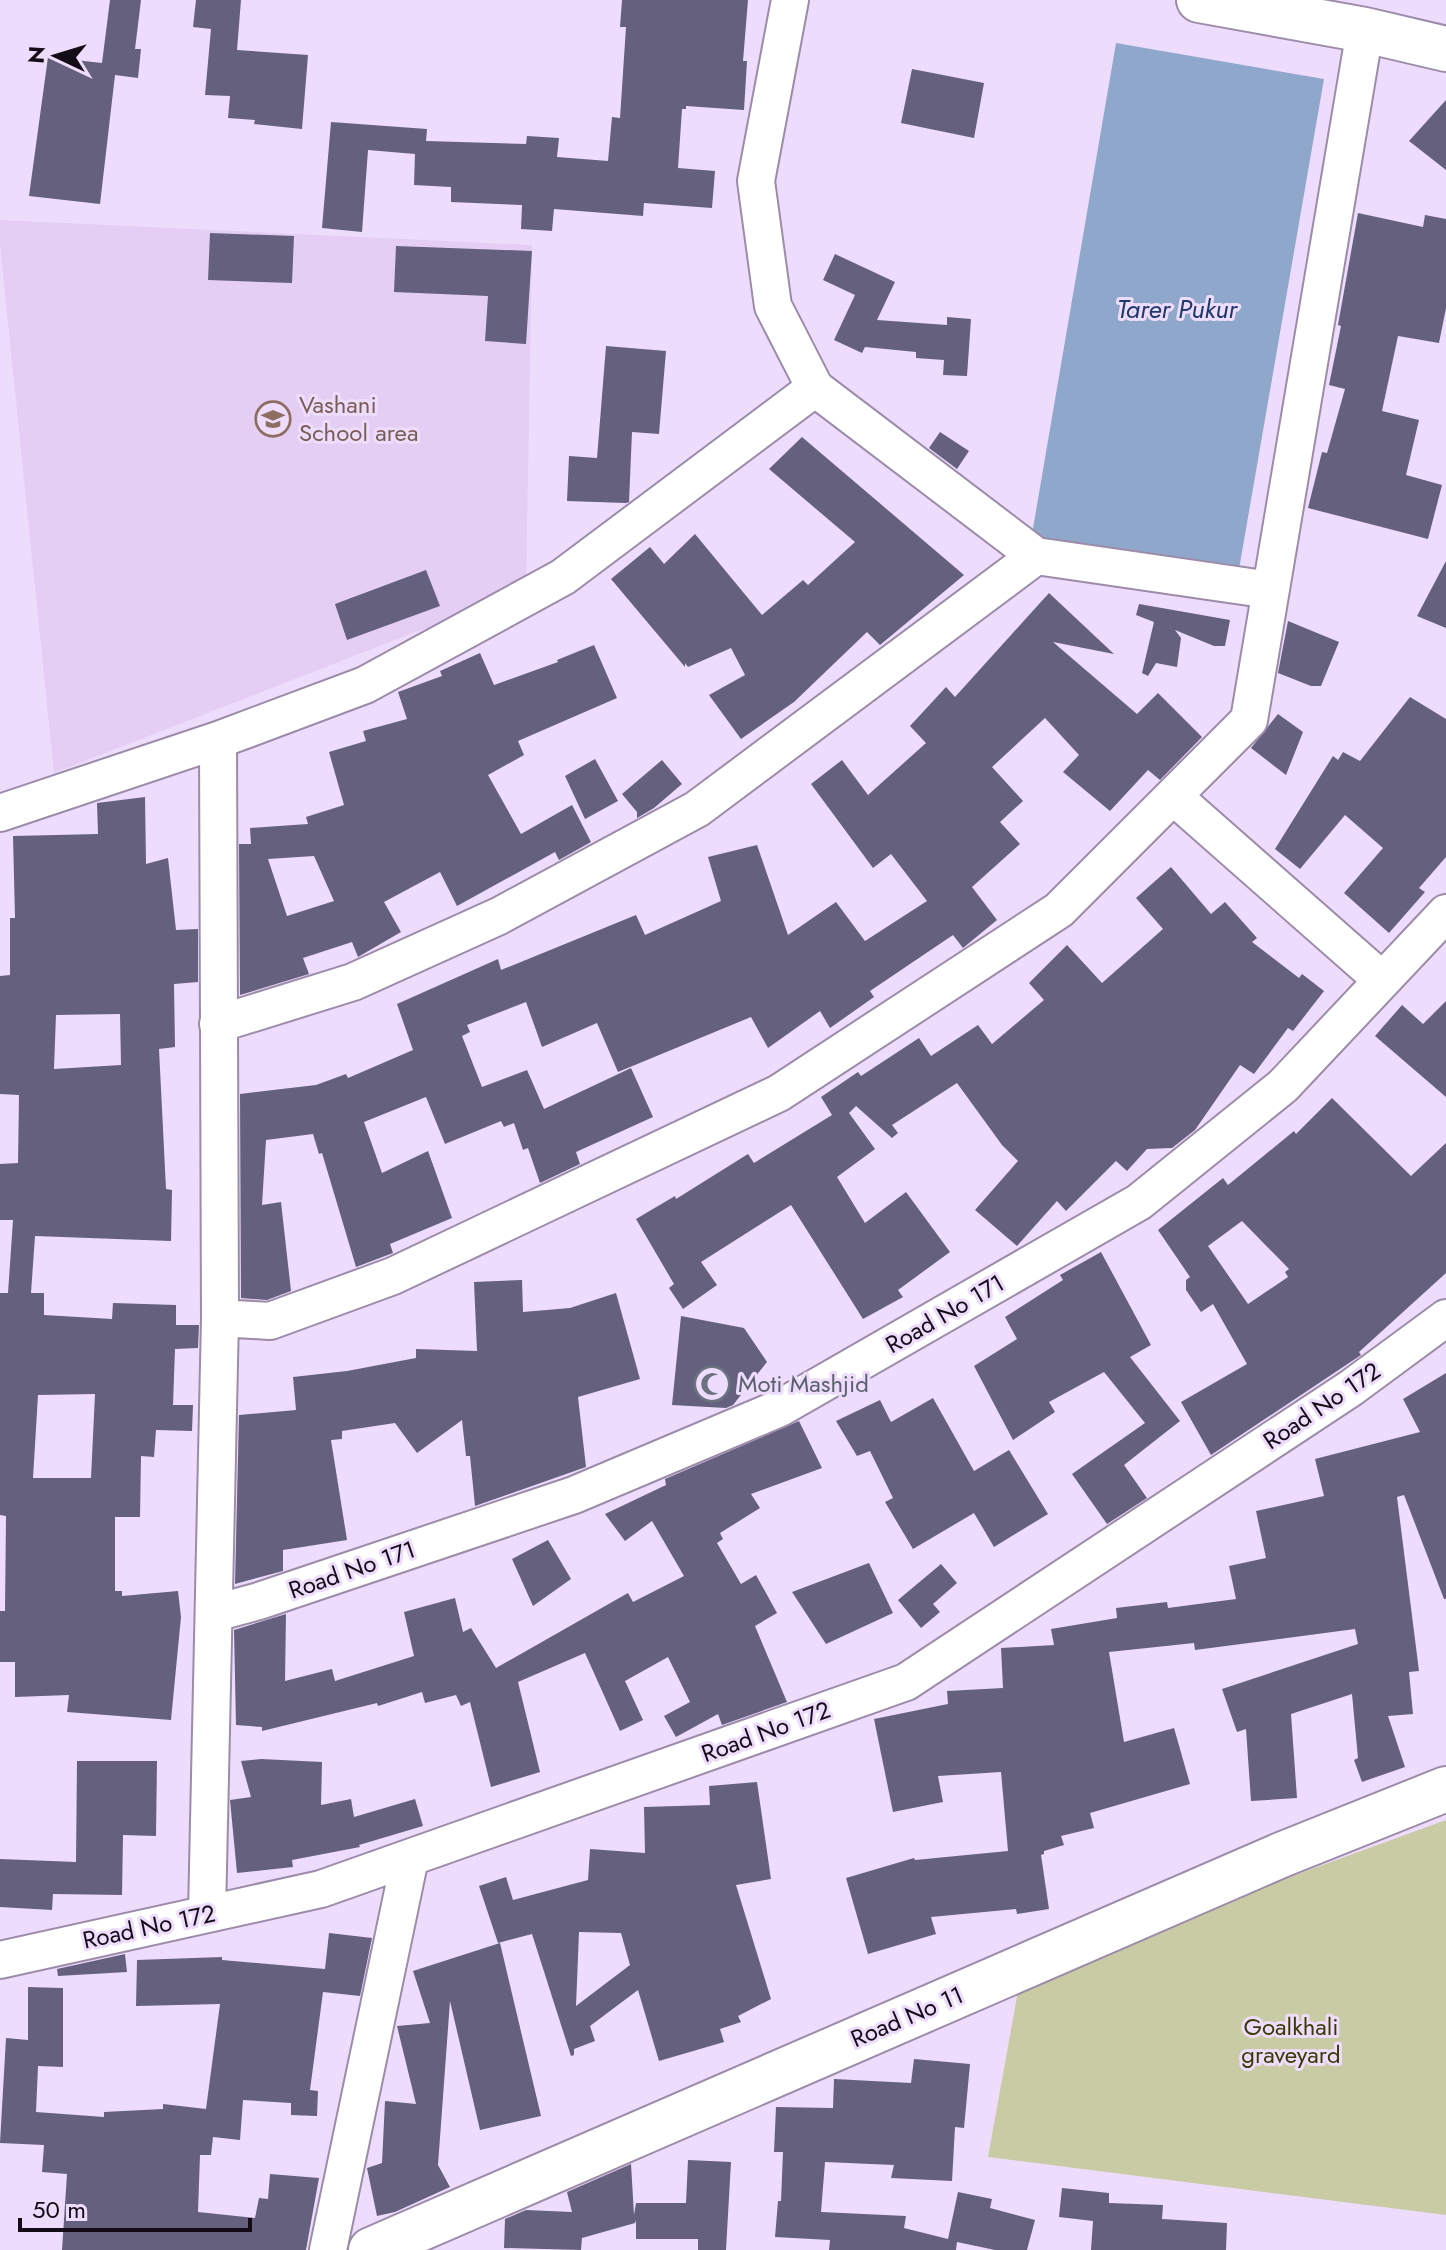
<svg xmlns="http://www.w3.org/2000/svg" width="1446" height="2250" viewBox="0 0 1446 2250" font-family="Jost,sans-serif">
  <rect width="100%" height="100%" fill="#eedcfc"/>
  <path fill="#e4cef4" d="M0 220 532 245 526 593 410 634 54 773 0 245Z"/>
  <path fill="#c8cba3" d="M1446 1820V2215L988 2157 1021 1975Z"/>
  <path fill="#90a7cc" d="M1116 43 1324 79 1238 575 1031 540Z"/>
  <path fill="#64607e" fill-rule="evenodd" d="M110 0H141L135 49H141L138 78 115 75 100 204 29 196 48 57 102 63Z
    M196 0H241L237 50 308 55 302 129 254 124 255 120 228 118 230 96 205 95 211 29 193 27Z
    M622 0H748L743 61H747L744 110 686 106V109H682L678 168 715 171 712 208 644 203 643 216 554 209 552 231 521 229 522 205 451 202V187L414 185 415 154 368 150 362 232 322 228 331 122 427 129 426 141 526 144 527 136 559 138 557 157 608 161 612 117 620 118 626 27H620Z
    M912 69 984 83 974 138 901 123Z
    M1446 100V170L1409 141Z
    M1358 213 1423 227 1425 215 1446 219V308L1439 343 1398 336 1382 411 1419 420 1406 475 1442 485 1428 539 1308 508 1322 452 1327 453 1345 389 1329 385 1341 326 1338 325Z
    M210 233 294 236 292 283 208 280Z
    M396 246 532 251 526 344 485 341 488 296 394 292Z
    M835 254 895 282 877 320 947 325V317L971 319 967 376 943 375 944 360 916 358V352L865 347 862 353 834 340 855 295 823 280Z
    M606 346 666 351 659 434 632 432 629 502 626 503 567 501 569 456 597 458Z
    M940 432 969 451 957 469 929 448Z
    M802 437 964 575 880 645 867 632 794 702 741 739 709 695 745 675 731 648 688 667 685 663V667L611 579 650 547 664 564 695 534 762 615 803 580 808 585 855 542 769 469Z
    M1446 561V628L1417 616Z
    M426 570 440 606 347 640 335 604Z
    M1049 593 1114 654 1053 642 1137 714 1158 693 1202 737 1160 780 1148 770 1110 811 1063 772 1079 755 1045 718 992 767 1023 801 1000 822 1020 844 972 887 997 920 963 948 953 935 870 991 874 997 830 1028 820 1011 768 1048 751 1017 618 1072 597 1023 542 1047 526 1002 467 1025 470 1032 462 1036 482 1087 527 1070 544 1109 631 1068 653 1117 576 1152 580 1164 540 1183 528 1148 523 1150 514 1123 504 1127 501 1121 445 1144 426 1097 364 1122 382 1173 428 1151 452 1218 390 1244 393 1253 356 1267 322 1153 319 1154 313 1134 266 1140 262 1205 281 1202 291 1291 267 1300 241 1298 240 1094 316 1085 346 1074 348 1078 413 1050 397 1004 498 959 501 970 636 915 645 935 721 901 708 857 757 845 788 935 836 902 865 941 927 901 891 854 873 868 811 784 842 760 868 795 926 743 910 726 946 687 955 697Z
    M1139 604 1230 620 1225 646H1214L1175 630 1181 638 1177 667 1156 663 1148 676 1142 673 1154 622 1136 615Z
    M1288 621 1339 642 1321 686H1311L1278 673Z
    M594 645 617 698 518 741 524 755 488 775 521 834 572 805 591 842 559 860 555 852 457 906 440 872 384 902 401 932 358 957 352 942 303 958 309 974 240 995 239 844H251L250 828 308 824 306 817 344 805 329 752 366 741 363 731 407 719 398 692 442 676 440 671 480 653 494 685 558 662 557 660ZM314 856 334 901 287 916 268 859Z
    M1410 697 1446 719V857L1419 888 1425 892 1389 933 1344 893 1383 848 1345 815 1300 869 1275 849 1333 756 1338 760 1343 752 1360 761Z
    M1278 714 1303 732 1286 775 1251 748Z
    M595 759 618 801 585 819 565 776Z
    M662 760 682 784 654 808 637 818V812L622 794Z
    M145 797 146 864 168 858 176 930 198 929V982L174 984 175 1047 159 1049 166 1189 172 1190 171 1241 35 1236 31 1293H44V1315L112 1319 113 1303 176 1305V1325H199L198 1348 175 1349 173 1405H193L192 1431 156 1430 154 1457 141 1456 140 1517H115V1591H122V1596L178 1591 181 1617 171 1720 67 1712 69 1695 15 1697V1662H0V1611H5L6 1516 0 1515V1293H8L13 1220H0V1164L18 1163 19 1095 0 1094V976L10 975V918H15L13 836 98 834 97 803ZM120 1014 121 1065 54 1069 56 1015ZM95 1394 91 1478H33L38 1395Z
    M1171 867 1211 914 1225 902 1257 938 1252 942 1299 978 1302 974 1324 991 1293 1031 1288 1028 1254 1074 1240 1065 1195 1130 1172 1148 1147 1149 1127 1171 1116 1161 1066 1211 1057 1201 1017 1246 975 1210 1018 1161 1002 1145 957 1083 892 1125 898 1133 892 1138 856 1106 849 1113 875 1149 837 1177 865 1223 906 1192 950 1252 898 1290 903 1297 863 1319 791 1205 701 1262 717 1285 683 1309 669 1288 674 1284 636 1219 675 1196 676 1199 748 1154 754 1163 832 1115 821 1097 858 1072 861 1076 919 1038 931 1056 978 1025 992 1044 1044 1000 1029 983 1067 945 1102 983 1163 929 1136 898Z
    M1446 1001V1097L1375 1036 1402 1005 1423 1024Z
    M1332 1098 1411 1176 1446 1143V1273L1359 1352 1361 1355 1211 1455 1181 1402 1247 1364 1213 1304 1201 1312 1186 1290V1280L1190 1277 1158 1230 1223 1178 1228 1185 1294 1131 1296 1134ZM1242 1221 1289 1269 1285 1272 1288 1277 1248 1304 1208 1246Z
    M1101 1252 1151 1345 1130 1357 1180 1421 1124 1465 1147 1498 1107 1524 1072 1474 1145 1423 1104 1372 1049 1402 1055 1412 1013 1440 974 1366 1017 1339 1005 1317 1063 1280 1060 1275Z
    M522 1280 523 1312 570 1308 616 1293 640 1379 578 1397 586 1467 475 1506 470 1456H466L462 1420 417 1453 395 1423 342 1431V1439L331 1440 347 1540 283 1550V1571L235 1584 239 1415 296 1410 293 1377 347 1371 416 1358V1349L477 1351 474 1282Z
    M681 1316 744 1328 767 1362 733 1405 726 1408 672 1405Z
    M1446 1373V1599H1444L1404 1495 1397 1497 1419 1671 1409 1672 1413 1714 1388 1716 1405 1767 1362 1782 1354 1760 1358 1758 1352 1694 1291 1714 1297 1798 1251 1801 1246 1729 1237 1732 1222 1689 1358 1644 1355 1629 1195 1650 1194 1643 1109 1652 1124 1742 1174 1728 1190 1784 1090 1813 1094 1828 1061 1836 1064 1845 1044 1851V1854L1041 1855 1049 1909 1017 1914 1016 1909 931 1917 936 1934 868 1954 846 1878 914 1858 915 1860 1008 1851 1001 1772 938 1776 943 1802 893 1812 874 1719 948 1704 947 1691 1003 1688 1001 1648 1054 1645 1051 1629 1117 1618 1116 1608 1167 1602 1168 1608 1236 1599 1229 1566 1266 1558 1256 1511 1324 1496 1315 1459 1420 1432 1403 1399Z
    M933 1398 974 1471 1009 1450 1048 1514 994 1547 974 1513 913 1549 885 1502 893 1498 870 1451 857 1456 836 1421 880 1400 891 1422Z
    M799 1421 822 1468 751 1494 760 1508 720 1533 723 1539 717 1543 741 1584 756 1575 777 1613 755 1626 787 1702 722 1725 718 1714 676 1737 664 1716 690 1702 668 1657 625 1681 643 1720 620 1731 585 1653 518 1682 540 1772 491 1787 470 1702 461 1706 456 1695 425 1703 422 1692 378 1706 377 1703 262 1731V1727L236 1725 234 1630 286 1614 285 1681 332 1669 335 1681 414 1656 404 1612 455 1598 463 1632 471 1628 496 1668 628 1593 633 1602 684 1576 652 1521 625 1541 605 1514 666 1485 665 1479Z
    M548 1540 571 1579 533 1606 512 1559Z
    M869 1563 893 1613 826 1644 792 1592Z
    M941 1564 957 1583 933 1604 940 1612 921 1628 898 1600Z
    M261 1759 322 1762 321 1805 351 1799 354 1817 415 1799 423 1826 359 1845 360 1847 292 1860 293 1867 237 1873 230 1800 251 1797 241 1761Z
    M77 1761H157L156 1836 123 1835 122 1895 53 1894 52 1910 0 1907V1859L76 1862Z
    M757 1782 771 1879 736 1885 771 1999 738 2016 741 2022 720 2029 724 2042 659 2061 638 1990 590 2026 595 2041 574 2049V2055L571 2056 532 1934 498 1943 479 1886 506 1877 513 1900 588 1880 590 1849 645 1853 644 1807 710 1805 709 1786ZM579 1932 621 1933 630 1965 576 2006Z
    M329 1933 372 1938 360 1996 323 1992 310 2090 318 2091 317 2116 291 2115V2103L243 2100 240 2140 213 2137 211 2155H200L198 2212 255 2218 259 2198 268 2199 270 2174 319 2178 306 2250H62L67 2174 42 2172 44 2145 0 2143 6 2038 28 2040V1987L63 1988V2067L38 2066 36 2112 104 2117V2112L163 2109V2104L206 2109 220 2004 136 2006 137 1960 222 1957V1960L325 1969Z
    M500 1943 541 2116 480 2130 450 2001 438 2165 450 2187 395 2212 377 2216 367 2168 382 2163 385 2101 416 2104 397 2026 430 2023 413 1971Z
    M125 1954 127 1972 58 1976 57 1969Z
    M914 2059 970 2064 964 2128 955 2127 952 2181 891 2178 894 2165 825 2162 821 2212 906 2216 904 2228 948 2239 958 2192 992 2199 990 2208 1035 2220 1027 2250H995L957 2242 956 2250H829L830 2240 775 2237 778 2201H781L783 2152H774L776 2107 833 2108 834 2079 911 2083Z
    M688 2160 731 2162 726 2250H698V2239H636V2220L635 2223 582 2238 581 2250 504 2248 505 2219 526 2210 572 2212 567 2192 631 2164 634 2215 636 2203H686Z
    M1062 2188 1109 2193V2203L1163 2205 1162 2219 1227 2223 1226 2250H1091L1093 2221 1059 2217Z"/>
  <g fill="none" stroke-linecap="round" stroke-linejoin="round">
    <defs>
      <path id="minor" d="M790 0 756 181 773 306 815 388 1036 556 1270 590
        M1173 796 1382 980
        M0 813 218 740
        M218 1024 353 982 499 916 697 809 1036 556
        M220 1318 270 1321 393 1276 779 1093 1059 910 1249 720 1365 30
        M215 1613 259 1601 574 1495 780 1408 1139 1202 1283 1086 1446 913
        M207 1914 220 1318 218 740 365 685 563 577 815 388
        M0 1960 321 1889 906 1682 1351 1388 1446 1318
        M328 2250 410 1858"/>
      <path id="tertiary" d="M1199 0 1365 30 1446 49
        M371 2250 1281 1855 1446 1789"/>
    </defs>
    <use href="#minor" stroke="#9c8ba9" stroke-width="40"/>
    <use href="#tertiary" stroke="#9c8ba9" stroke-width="48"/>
    <use href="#minor" stroke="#fff" stroke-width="36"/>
    <use href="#tertiary" stroke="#fff" stroke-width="44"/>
  </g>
  <defs>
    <symbol id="school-ring" viewBox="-11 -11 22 22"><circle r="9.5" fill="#eedcfc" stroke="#8d6e63" stroke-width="1.5"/><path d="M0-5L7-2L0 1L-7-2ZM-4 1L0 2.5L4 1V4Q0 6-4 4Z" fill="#8d6e63"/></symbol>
    <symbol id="mosque-ring" viewBox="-11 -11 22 22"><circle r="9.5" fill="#eedcfc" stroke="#6b7280" stroke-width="1.5"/><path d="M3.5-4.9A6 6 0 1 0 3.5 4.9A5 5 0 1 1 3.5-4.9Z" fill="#6b7280"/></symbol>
  </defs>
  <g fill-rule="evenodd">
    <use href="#school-ring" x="253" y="399" width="40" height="40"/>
    <use href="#mosque-ring" x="692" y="1364" width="40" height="40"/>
  </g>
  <g text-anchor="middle" stroke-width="6" stroke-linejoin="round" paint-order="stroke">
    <g font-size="24" fill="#785e54" stroke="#eedcfc" text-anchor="start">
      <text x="299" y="413">Vashani<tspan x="299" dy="28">School area</tspan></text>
    </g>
    <g font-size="24" fill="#140d18" stroke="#eedcfc">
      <text transform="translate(945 1314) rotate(-30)" y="8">Road No 171</text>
      <text transform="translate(1322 1406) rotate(-34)" y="8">Road No 172</text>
      <text transform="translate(352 1570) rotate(-19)" y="8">Road No 171</text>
      <text transform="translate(766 1732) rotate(-20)" y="8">Road No 172</text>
      <text transform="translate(149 1927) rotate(-12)" y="8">Road No 172</text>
      <text transform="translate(907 2017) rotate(-23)" y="8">Road No 11</text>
    </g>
    <g font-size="24" fill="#5b616d" stroke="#eedcfc" text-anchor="start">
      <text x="738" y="1392">Moti Mashjid</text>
    </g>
    <g font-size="24" fill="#3a3b03" stroke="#eedcfc">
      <text x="1291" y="2035">Goalkhali<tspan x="1291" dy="28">graveyard</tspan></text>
    </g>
    <g font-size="26" font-style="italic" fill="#1e3a6a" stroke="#eedcfc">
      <text x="1177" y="318">Tarer Pukur</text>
    </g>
  </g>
  <g transform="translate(56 56) rotate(274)" stroke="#eedcfc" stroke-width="6" paint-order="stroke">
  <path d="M0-6L14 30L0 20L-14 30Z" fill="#140d18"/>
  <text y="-12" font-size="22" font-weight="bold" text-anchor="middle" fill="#140d18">N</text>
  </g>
  <path d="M20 2218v12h230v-12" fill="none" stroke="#140d18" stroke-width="4"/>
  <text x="32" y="2218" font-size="24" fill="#140d18" stroke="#eedcfc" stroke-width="6" paint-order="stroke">50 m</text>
</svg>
